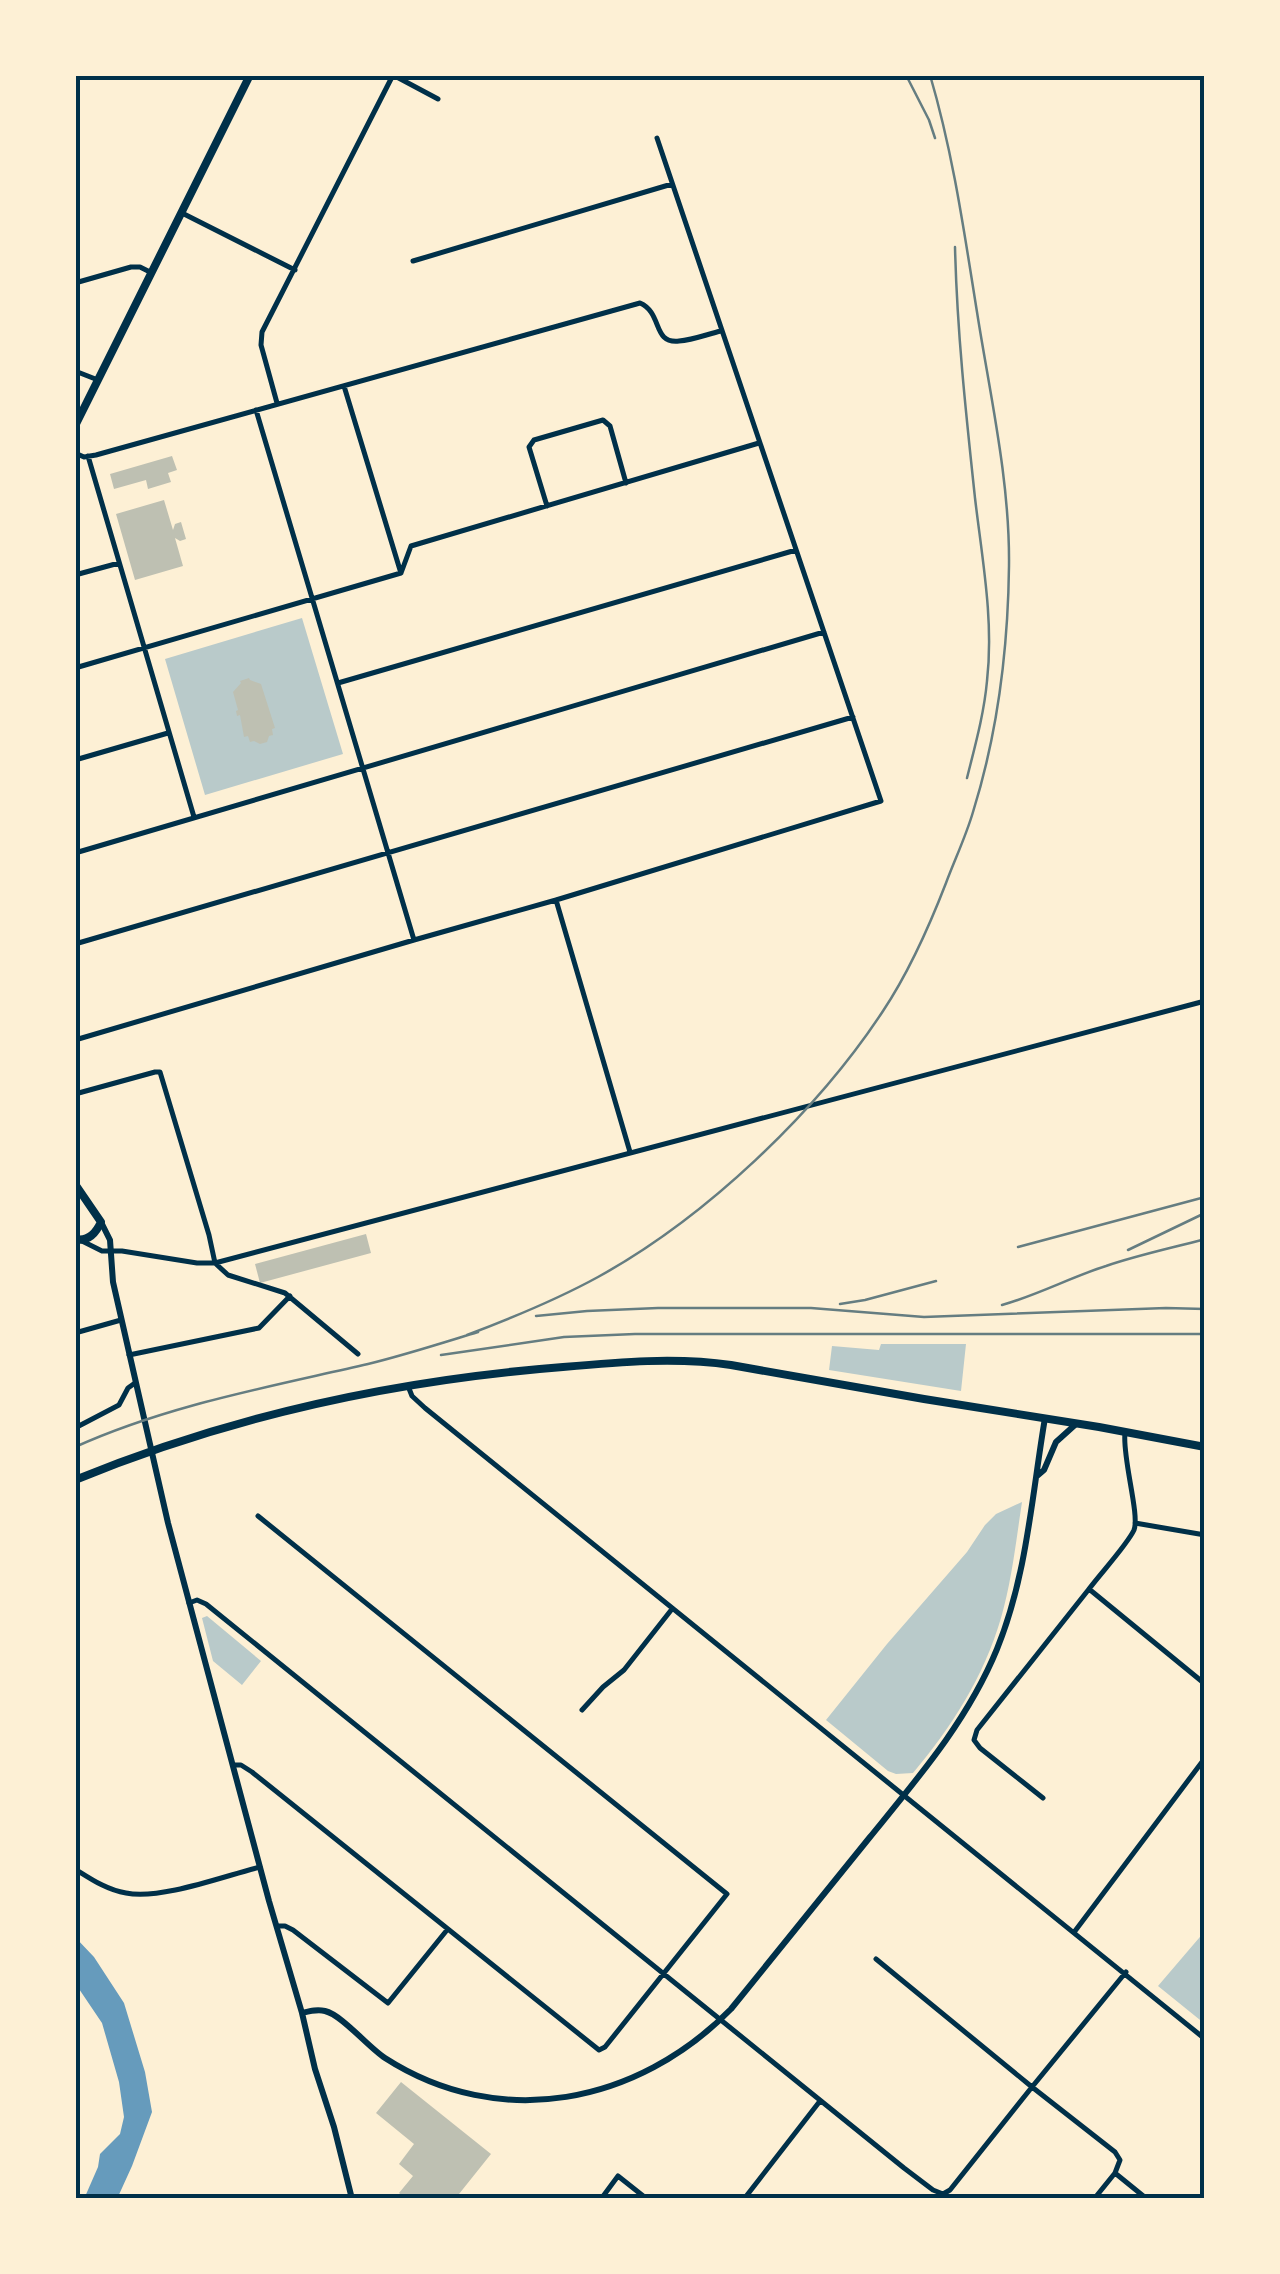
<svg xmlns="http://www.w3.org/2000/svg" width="1280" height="2274" viewBox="0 0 1280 2274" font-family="'Work Sans',sans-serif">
  <rect width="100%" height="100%" fill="#fdf0d5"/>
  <path fill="#b9caca" d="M302 618 343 754 205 795 165 659Z
    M881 1344H966L961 1391 829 1370 832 1346 879 1350Z
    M1022 1502C1016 1541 1012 1580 1001 1618 984 1676 952 1727 913 1773L896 1774 888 1771 826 1720 887 1644 967 1552 985 1525 996 1514Z
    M207 1616 261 1661 242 1685 213 1661 202 1618Z
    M1205 1931V2024L1158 1986Z"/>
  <path fill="#669bbc" d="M75 1937 94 1957 124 2003 145 2072 152 2112 132 2166 117 2199H84L98 2167 100 2154 120 2134 124 2117 119 2082 102 2023 75 1983Z"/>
  <path fill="#bec0b2" d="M172 456 177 470 168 473 171 482 148 489 146 480 114 489 110 474Z
    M164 500 173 530 175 524 181 522 186 539 180 541 175 538 183 566 135 580 116 514Z
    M249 678 250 680 261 684 275 728 272 729 273 735 269 736 267 742 260 744 254 741 250 742 248 736 244 737 240 715 237 716 236 711 238 710 233 692 241 683 240 681Z
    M366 1234 371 1253 260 1283 255 1264Z
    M401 2082 491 2154 455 2199H406L399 2193 413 2176 399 2164 414 2144 376 2113Z"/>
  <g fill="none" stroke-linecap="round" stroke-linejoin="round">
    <path stroke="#003049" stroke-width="5" d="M393 75 438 99
      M182 213 295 270
      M413 261 672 184
      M75 283 131 267H140L152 273
      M75 371 98 380
      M344 386 400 570
      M277 403 261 345 262 332 393 75
      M256 410 414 940
      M75 453 84 457 96 455 640 303C663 313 652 344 679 341 693 340 708 334 721 331
      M88 456 194 817
      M547 506 529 447 534 440 603 420 610 426 626 483
      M401 573 411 546 759 443
      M75 575 119 563
      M75 668 401 573
      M338 683 796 550
      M75 760 168 733
      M75 853 824 632
      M556 900 630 1152
      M75 944 853 717
      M75 1040 414 940 556 900 881 801 657 138
      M75 1094 155 1072H160L209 1235 215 1263 228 1275 285 1293 358 1354
      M82 1241 102 1251H122L197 1263H215L1205 1001
      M75 1333 121 1320
      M129 1355 259 1328 290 1296
      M408 1386 412 1396 425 1408 1205 2039
      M75 1428 119 1405 128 1388 135 1383
      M1135 1523 1205 1535
      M1089 1589C1100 1574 1127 1545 1134 1530 1140 1515 1122 1457 1125 1433
      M189 1603 197 1600 206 1604 904 2168 933 2190 943 2194 950 2190 1032 2087 876 1959
      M582 1710 603 1687 624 1670 672 1609
      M233 1765H241L252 1772 599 2050 605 2047 727 1894 258 1516
      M1043 1798 980 1748 974 1740 977 1730 1089 1589 1205 1684
      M75 1869C91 1879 107 1890 126 1893 161 1900 224 1876 260 1867
      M277 1926H285L293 1930 388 2003 447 1930
      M1075 1931 1205 1758
      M1126 1972 1032 2087 1115 2152 1120 2160 1115 2173 1147 2199
      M601 2199 618 2176 647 2199
      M744 2199 820 2101
      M1094 2199 1115 2173"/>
    <path stroke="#003049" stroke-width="6" d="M101 1222 110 1240 113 1282 168 1523 269 1901 302 2013 315 2069 334 2127 352 2199
      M1037 1476 1044 1470 1056 1442 1076 1424
      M302 2013C310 2011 317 2009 325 2011 342 2015 368 2047 385 2058 500 2132 638 2104 731 2009 777 1952 823 1895 870 1837 918 1778 968 1720 997 1649 1027 1576 1032 1494 1045 1418"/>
    <path stroke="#003049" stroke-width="8" d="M75 426 250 75
      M75 1184 101 1222C96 1233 88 1242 75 1239
      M75 1480C230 1416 397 1380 563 1367 619 1362 676 1357 731 1365L924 1399 1099 1427 1205 1447"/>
    <path stroke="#657d81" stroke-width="2.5" d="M906 75 929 120 935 138
      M955 247C957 331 966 414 975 498 982 558 994 620 987 681 984 714 975 746 967 778
      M1018 1247 1205 1197
      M1128 1250 1205 1213
      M840 1304 865 1300 936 1281
      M1002 1305C1038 1295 1071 1277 1106 1266 1138 1255 1172 1248 1205 1239
      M536 1316 587 1311 658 1308H811L924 1317 1166 1308 1205 1309
      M467 1335C512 1318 556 1300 598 1277 705 1218 816 1113 883 1011 909 972 929 927 946 883 955 859 966 836 973 812 998 732 1008 650 1009 566 1010 481 990 395 977 312 964 231 953 153 930 75
      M441 1355 564 1337 635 1334H1205
      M75 1447C168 1405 269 1387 368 1364 405 1355 442 1343 478 1332"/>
  </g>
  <rect width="1280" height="2274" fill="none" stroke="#fdf0d5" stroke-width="155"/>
  <rect x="78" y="78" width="1124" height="2118" fill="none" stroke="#003049" stroke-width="4"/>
</svg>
